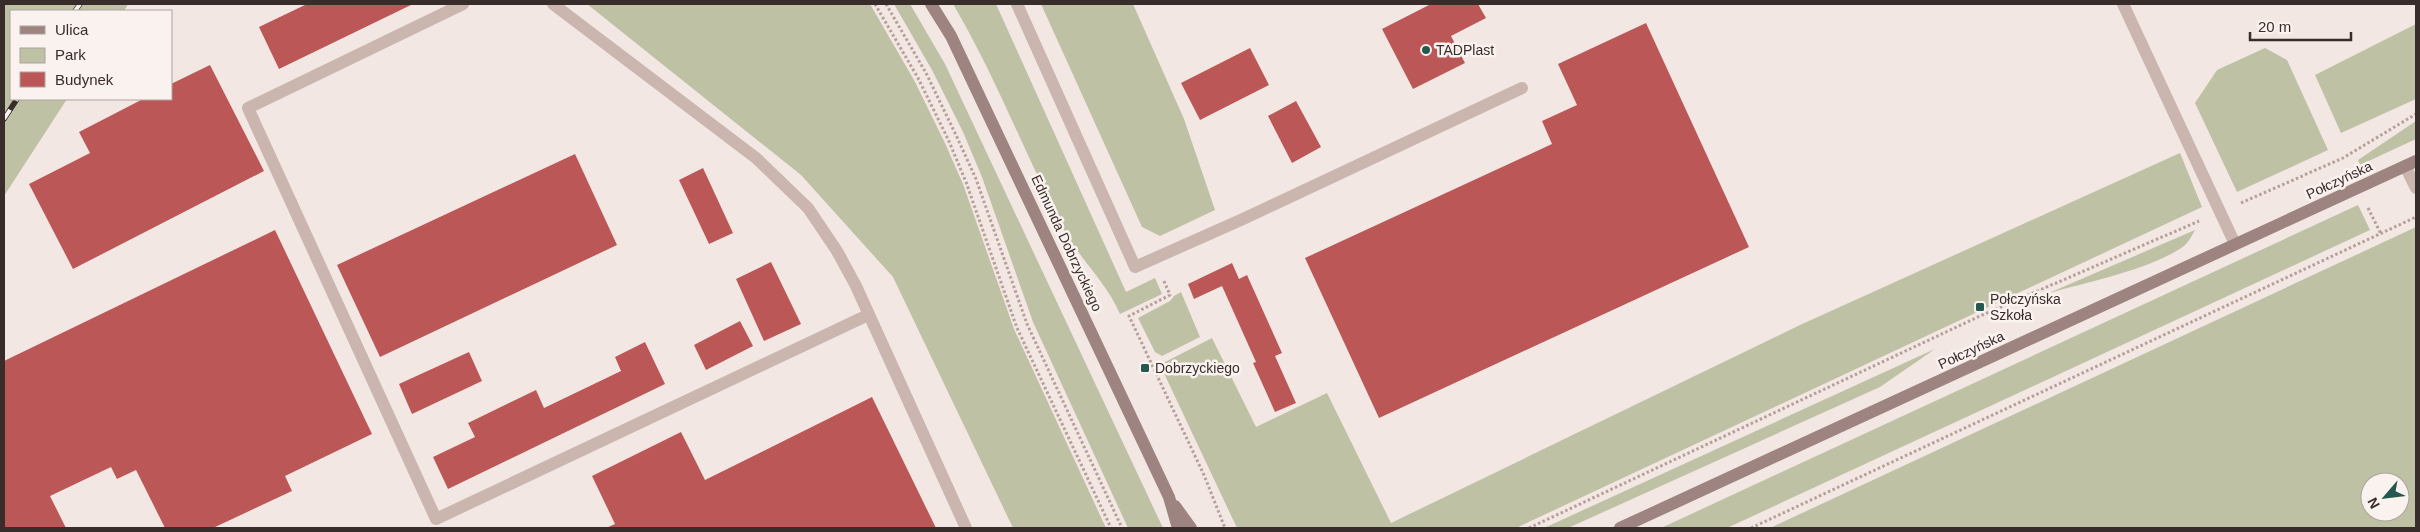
<svg xmlns="http://www.w3.org/2000/svg" width="2420" height="532" viewBox="0 0 2420 532" font-family="Arial,sans-serif">
  <rect width="100%" height="100%" fill="#f2e7e3"/>
  <path fill="#bec1a3" fill-rule="evenodd" d="M4 4H128L124 11H11V99H67L4 196Z
    M587 4H870L914 80 944 141 963 184 1014 329 1106 528H1013L893 277 801 175Z
    M894 4H910L945 64 1163 528H1128L1033 322 982 177 963 132 932 70Z
    M953 4H996L1126 292 1155 278 1162 294 1120 314C1106 281 1078 258 1062 226 1024 152 995 75 953 4Z
    M1041 4H1133L1184 119 1215 210 1160 236 1142 227Z
    M2416 24V99L2341 133 2315 75Z
    M2265 48 2287 60 2328 150 2237 192 2195 103 2217 70Z
    M2416 121V139L2360 165 2358 160Z
    M2180 153 2202 207 1516 528H1237L1162 369 1165 362 1212 338 1256 427 1327 393 1391 523 1800 325Z
    M2358 205 2370 230 1727 528H1661Z
    M2416 227V528H1770ZM2370 482H2400V512H2370Z
    M2195 230C2192 235 2189 242 2184 246 2152 269 2088 282 2049 293Z
    M1181 292 1200 337 1162 356 1155 352 1138 318 1170 301 1174 296Z
    M1935 349 1880 387 1568 528H1544Z"/>
  <path fill="#bc5757" d="M307 4H413L279 69 259 27Z
    M1431 4H1478L1486 18 1451 36 1465 63 1413 89 1382 29Z
    M1646 23 1749 247 1379 418 1305 258 1552 144 1542 121 1577 105 1558 64Z
    M1250 48 1269 85 1200 120 1181 83Z
    M210 65 264 171 73 269 29 184 90 153 79 132 143 99H171V84Z
    M1296 101 1321 147 1292 163 1268 116Z
    M575 154 617 245 380 357 337 265Z
    M703 168 733 233 709 244 679 180Z
    M275 230 372 434 285 476 292 491 213 528H165L136 470 117 479 111 467 50 496 66 528H4V361Z
    M771 262 801 324 764 341 736 279Z
    M1232 263 1239 279 1247 275 1282 353 1275 356 1296 403 1275 412 1253 363 1256 362 1222 286 1194 299 1188 284Z
    M740 321 753 346 706 370 694 345Z
    M645 342 665 384 448 489 433 457 475 437 468 423 536 390 544 408 621 371 615 357Z
    M469 352 482 381 412 414 399 384Z
    M872 397 936 528H606L615 524 592 476 681 432 705 480Z"/>
  <g fill="none" stroke-linecap="round" stroke-linejoin="round">
    <path stroke="#b69f99" stroke-width="3" stroke-dasharray="2.5 2.5" stroke-linecap="butt" d="M875 4 918 78 948 139 966 182 1017 328 1111 528
      M886 4 926 73 956 135 976 179 1027 324 1122 528
      M2241 203 2343 158 2416 114
      M2368 208 2381 234
      M1164 281 1170 295 1129 316 1204 475 1225 528
      M1529 528 1980 316 2199 221
      M1751 528 2416 217"/>
    <path stroke="#cab5af" stroke-width="12" d="M463 4 248 108 436 519 868 315
      M553 4 756 158 808 208 837 251 856 286 966 528
      M1017 4 1135 267 1243 219 1522 88
      M2405 166 2416 188"/>
    <path stroke="#cab5af" stroke-width="12" d="M2123 4 2235 244"/>
    <path stroke="#9e8480" stroke-width="12" d="M931 4 951 36 1169 497 1178 528
      M1175 506 1191 528
      M1620 528 2416 161"/>
    <defs>
      <path id="rail" d="M75 11 80 4
        M4 119 17 99"/>
    </defs>
    <use href="#rail" stroke="#392d2c" stroke-width="5.5"/>
    <use href="#rail" stroke="#faf2ef" stroke-width="4" stroke-dasharray="11" stroke-linecap="butt"/>
  </g>
  <g fill="#25584f" stroke="#faf2ef" stroke-width="2">
    <circle cx="1426" cy="50" r="5"/>
    <rect x="1975" y="302" width="10" height="10" rx="2.5"/>
    <rect x="1140" y="363" width="10" height="10" rx="2.5"/>
  </g>
  <g text-anchor="middle" stroke-width="5" stroke-linejoin="round" paint-order="stroke">
    <g font-size="14" fill="#392d2c" stroke="#faf2ef" text-anchor="start">
      <text x="1436" y="55">TADPlast</text>
      <text x="1990" y="304">Połczyńska<tspan x="1990" dy="16">Szkoła</tspan></text>
      <text x="1155" y="373">Dobrzyckiego</text>
    </g>
    <g font-size="14" fill="#392d2c" stroke="#faf2ef">
      <text transform="translate(2339 180) rotate(-25)" y="5">Połczyńska</text>
      <text transform="translate(1067 243) rotate(65)" y="5">Edmunda Dobrzyckiego</text>
      <text transform="translate(1971 350) rotate(-25)" y="5">Połczyńska</text>
    </g>
  </g>
  <rect width="2420" height="532" fill="none" stroke="#392d2c" stroke-width="10"/>
  <rect x="10" y="10" width="162" height="90" fill="#faf2ef" stroke="#ada3a1"/>
  <rect x="20" y="26" width="25" height="8" fill="#9e8480" stroke="#ada3a1"/>
  <text x="55" y="35" font-size="15" fill="#392d2c">Ulica</text>
  <rect x="20" y="48" width="25" height="15" fill="#bec1a3" stroke="#ada3a1"/>
  <text x="55" y="60" font-size="15" fill="#392d2c">Park</text>
  <rect x="20" y="72" width="25" height="15" fill="#bc5757" stroke="#ada3a1"/>
  <text x="55" y="85" font-size="15" fill="#392d2c">Budynek</text>
  <g transform="translate(2385 497) rotate(242)"><circle r="24" fill="#faf2ef" stroke="#ada3a1"/>
  <path d="M0-4L9 19L0 12L-9 19Z" fill="#25584f"/>
  <text y="-8" font-size="14" font-weight="bold" text-anchor="middle" fill="#392d2c">N</text>
  </g>
  <path d="M2250 32v8h101v-8" fill="none" stroke="#392d2c" stroke-width="2.5"/>
  <text x="2258" y="32" font-size="15" fill="#392d2c" stroke="#faf2ef" stroke-width="4" paint-order="stroke">20 m</text>
</svg>
